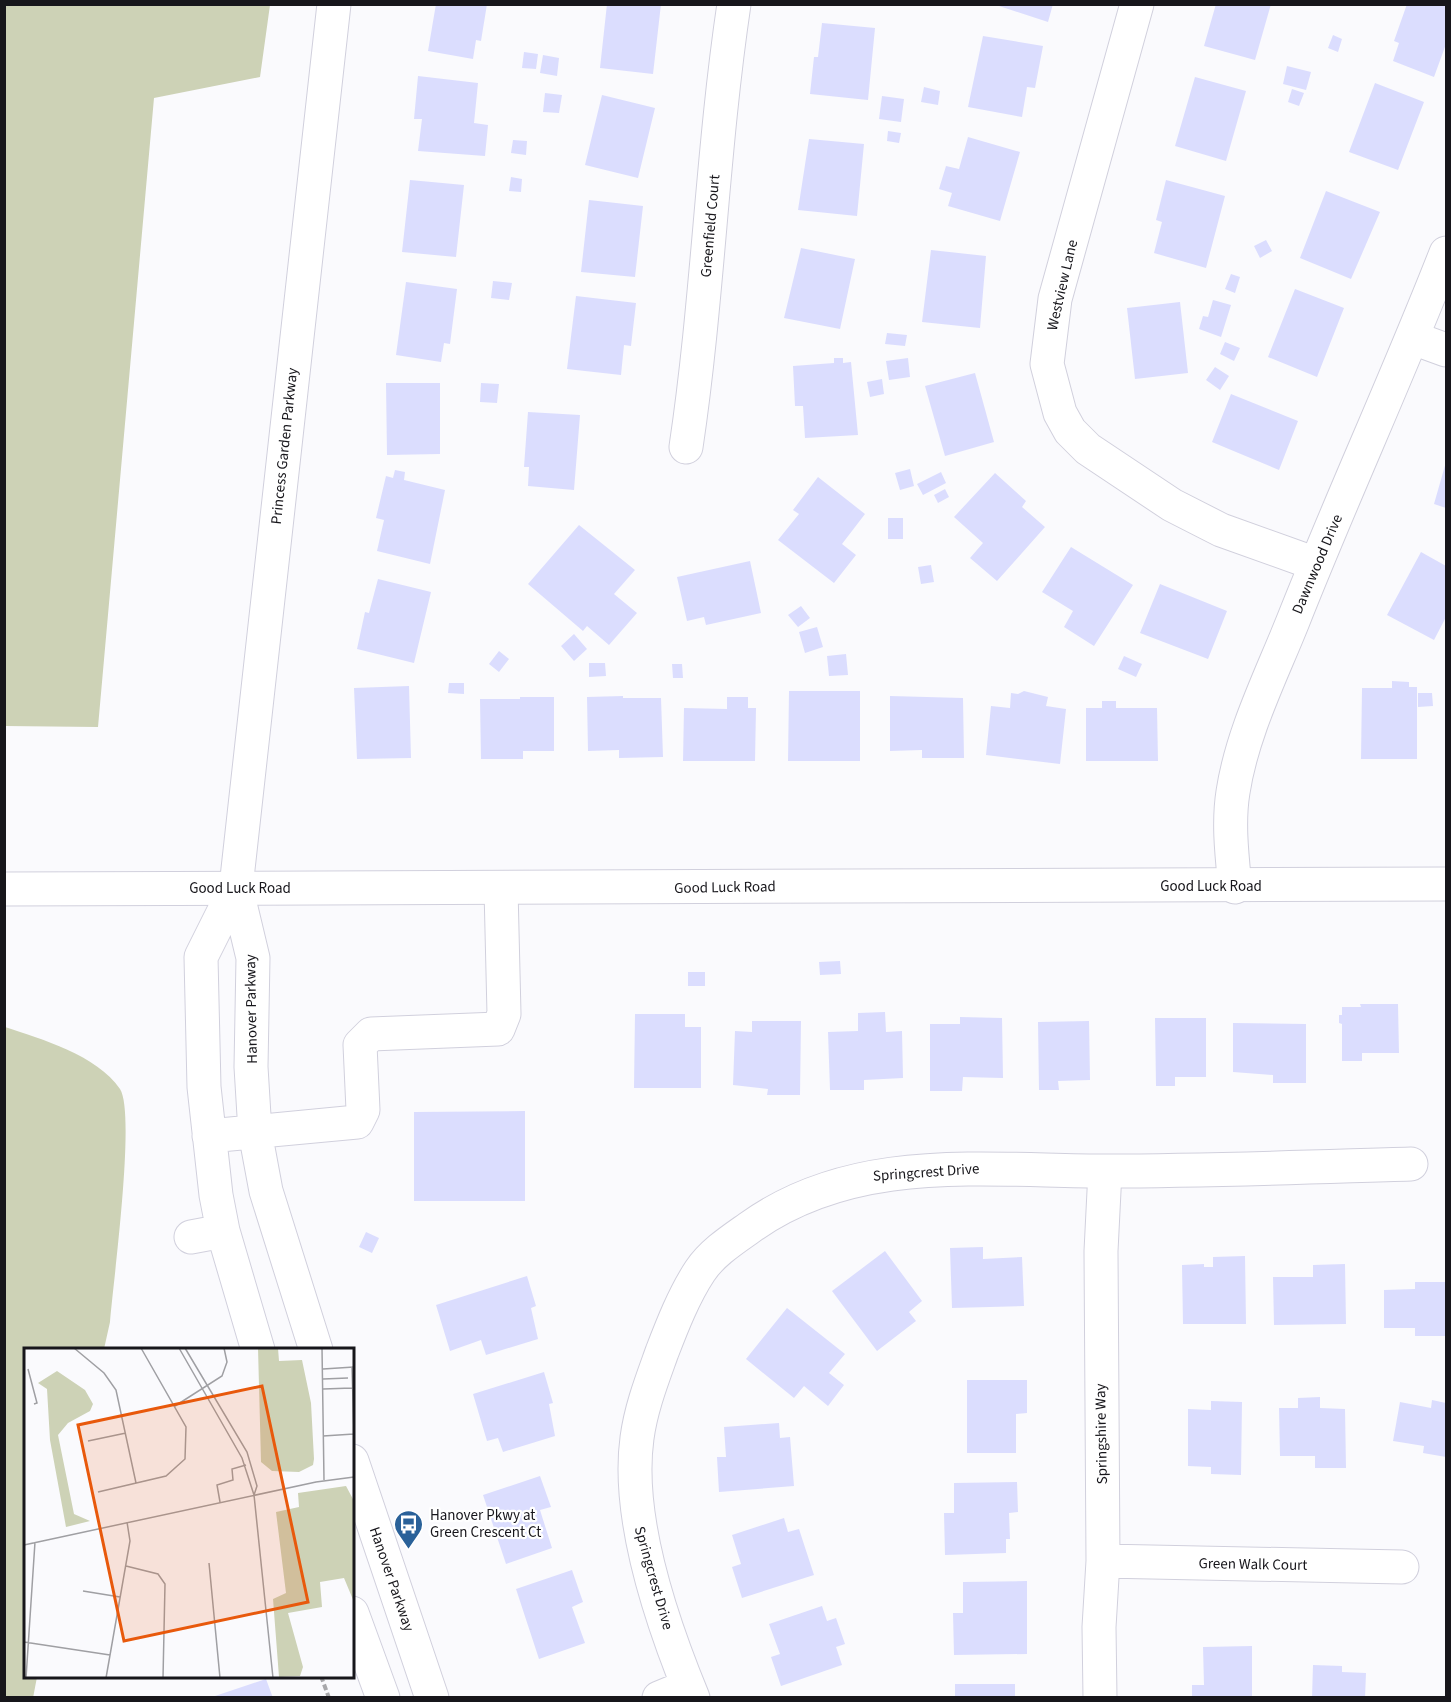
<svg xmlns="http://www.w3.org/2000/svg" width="1451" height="1702" viewBox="0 0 1451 1702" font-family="'Source Sans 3',sans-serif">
  <rect width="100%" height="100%" fill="#fafafd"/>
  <path fill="#cdd2b6" d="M5 4 270 5 260 77 154 98 98 727 5 726Z
    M5 1027C41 1039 97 1055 120 1089 136 1114 113 1283 110 1322L104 1349 26 1350V1676L37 1677 33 1698 4 1697Z"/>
  <path fill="#dbddfe" d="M436 4H487L481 41 476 40 473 59 428 51Z
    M607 4H661L653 74 600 68Z
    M993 4H1053L1048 22Z
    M1216 4H1271L1255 60 1204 46Z
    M1407 4H1446V44L1434 77 1393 61 1399 43 1394 41Z
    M822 23 875 28 868 100 810 94 814 57H818Z
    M1333 35 1342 39 1338 52 1328 48Z
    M983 36 1043 46 1035 88 1027 87 1022 117 968 107Z
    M524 52 538 54 536 69 522 68Z
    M543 55 559 58 557 76 540 73Z
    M1287 66 1311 72 1306 90 1283 84Z
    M418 76 478 83 474 123 488 125 485 156 418 151 422 119H414Z
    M1195 77 1246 91 1226 161 1175 146Z
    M1375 83 1424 102 1398 170 1349 152Z
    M924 87 940 91 938 105 921 102Z
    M1292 89 1304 93 1299 106 1288 102Z
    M545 93 562 95 559 113 543 112Z
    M602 95 655 108 638 178 585 165Z
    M882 96 904 99 901 122 879 119Z
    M888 131 901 133 899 143 887 141Z
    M968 137 1020 152 1000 221 948 206 952 193 939 189 946 166 959 169Z
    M809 139 864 144 857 216 798 210Z
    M513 140 527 141 526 155 511 153Z
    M511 177 522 179 521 192 509 191Z
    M410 180 464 185 456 257 402 252Z
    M1166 180 1225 196 1206 268 1154 253 1162 222 1156 220Z
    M1326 191 1380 212 1351 279 1300 258Z
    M589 200 643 206 635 277 581 272Z
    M1266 240 1272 251 1260 258 1254 246Z
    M801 248 855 259 840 329 784 318Z
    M931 250 986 256 980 328 922 322Z
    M1231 274 1240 277 1235 293 1225 289Z
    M493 281 512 283 509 300 491 298Z
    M406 282 457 289 450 344 444 343 441 362 396 355Z
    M1295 289 1344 308 1317 377 1268 357Z
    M576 296 636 303 631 346 624 345 621 375 567 369Z
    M1213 300 1231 305 1221 337 1199 329 1203 316 1208 317Z
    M1180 302 1188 373 1135 379 1127 308Z
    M887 333 907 335 905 346 885 344Z
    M1225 342 1240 348 1234 361 1220 354Z
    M834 358H843V363L851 362 858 435 805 438 803 406H795L793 366 834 363Z
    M908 358 910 377 889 380 886 361Z
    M1215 367 1229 376 1220 390 1206 380Z
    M975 373 994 442 945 456 925 386Z
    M882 379 884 394 870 397 867 382Z
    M386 383H440V454L387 455Z
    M481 383 499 384 497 403 480 402Z
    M1231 394 1298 421 1279 470 1212 442Z
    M528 412 580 415 574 490 528 486 529 467H524Z
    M1446 462V508L1434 504Z
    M910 469 914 486 900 490 895 473Z
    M395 470 405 472 404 480 445 490 430 564 377 551 384 520 376 518 386 476 393 478Z
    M941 472 946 483 923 495 917 484Z
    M995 473 1026 501 1022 507 1045 527 997 581 970 558 983 543 954 517Z
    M818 477 865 514 842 544 856 555 834 583 778 540 799 514 793 510Z
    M945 489 949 497 938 503 934 495Z
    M888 518H903V539H888Z
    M579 525 635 570 614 594 637 613 609 645 587 626 583 631 528 584Z
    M1071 547 1133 585 1094 646 1064 627 1073 611 1042 592Z
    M1421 552 1446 566V617L1434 640 1387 615Z
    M750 561 761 613 706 625 704 617 687 621 677 577Z
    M931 565 934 582 921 584 918 567Z
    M378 579 431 592 414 663 357 649 365 612 369 613Z
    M1160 584 1227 611 1208 659 1140 633Z
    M801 606 810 618 798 627 788 615Z
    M817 627 823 647 805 653 799 632Z
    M574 634 587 649 574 661 561 646Z
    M499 651 509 659 499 672 489 664Z
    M846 654 848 675 829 676 827 656Z
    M1124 656 1142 664 1136 677 1118 669Z
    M589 663H605L606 676 589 677Z
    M672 664H682L683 678H673Z
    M1392 681 1409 682V687H1417V759H1361L1362 688H1392Z
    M449 683H464V694L448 693Z
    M409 686 411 758 357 759 354 688Z
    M789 691H860V761H788Z
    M1024 691 1048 697 1046 706 1066 709 1060 764 986 755 991 706 1010 708 1011 693 1018 694Z
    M1418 693H1432L1433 706 1418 707Z
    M623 696V698H661L663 757 619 758V750L588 751 587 697Z
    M890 696 963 698 964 758H922V750L890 751Z
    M520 697H554V751H523V759H481L480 699H520Z
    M727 697H748V708H756L755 761H683L684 708 727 709Z
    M1102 701H1116V708H1157L1158 761H1086V708H1102Z
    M840 961 841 974 820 975 819 962Z
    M688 972H705V986H688Z
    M1360 1004H1398L1399 1053H1362V1061H1342V1024L1339 1023V1015H1342V1007H1361Z
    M885 1012 886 1032 902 1031 903 1078 864 1080V1090H830L828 1032 858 1031V1013Z
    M635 1014H685V1027H701V1088H634Z
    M960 1017 1002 1018 1003 1078 963 1077 962 1091H930V1024H960Z
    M1155 1018H1206V1077H1175V1086H1156Z
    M752 1021H801L800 1095H767L768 1089 733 1085 735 1031 752 1032Z
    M1089 1021 1090 1080 1058 1081 1059 1090H1039L1038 1022Z
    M1233 1023 1306 1024V1083H1273V1075L1233 1072Z
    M525 1111V1201H414V1112Z
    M366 1232 379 1238 372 1253 359 1247Z
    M983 1247V1259L1022 1257 1024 1306 952 1308 950 1248Z
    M885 1251 922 1301 909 1312 916 1321 877 1351 832 1291Z
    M1245 1256 1246 1324H1183L1182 1265 1204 1264V1267H1213V1257Z
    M1345 1264 1346 1324 1274 1325 1273 1277H1313V1265Z
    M527 1276 536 1306 531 1308 538 1339 486 1355 481 1340 450 1351 436 1305Z
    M1415 1282H1446V1336H1415V1328H1384V1290L1415 1289Z
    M787 1308 845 1354 829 1373 844 1385 828 1406 804 1386 794 1398 746 1359Z
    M544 1372 553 1403 549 1404 555 1436 503 1452 498 1438 487 1441 473 1394Z
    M967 1380H1027V1413L1016 1414V1453H967Z
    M1320 1397V1408L1345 1409 1346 1468H1315V1456H1280L1279 1408H1298V1398Z
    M1432 1400 1446 1403V1457L1423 1453 1424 1446 1393 1441 1400 1402 1431 1408Z
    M1211 1401 1242 1402 1241 1475 1211 1474V1467L1188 1466V1409L1211 1410Z
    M779 1423 780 1438 790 1437 794 1486 719 1492 717 1457H726L724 1427Z
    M540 1476 551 1507 540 1510 552 1548 506 1564 483 1495Z
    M1017 1482 1018 1512 1009 1513 1010 1539H1006V1553L945 1555 944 1513H954V1483Z
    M784 1518 788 1532 799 1529 814 1575 742 1598 732 1567 741 1564 732 1535Z
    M572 1570 583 1602 572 1607 585 1643 539 1659 516 1589Z
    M1027 1581V1654L954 1655 953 1613H963V1582Z
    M822 1606 827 1621 836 1618 845 1644 836 1647 842 1665 781 1686 771 1657 780 1654 769 1624Z
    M1252 1646V1698H1192V1685H1204L1203 1647Z
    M1313 1665 1342 1666V1672L1366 1673 1365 1698H1312Z
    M266 1679 273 1698H212V1697Z
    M955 1684H1015V1698H955Z"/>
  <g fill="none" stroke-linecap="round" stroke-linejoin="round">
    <defs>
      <path id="minor" d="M1137 4 1055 299 1047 364 1060 413 1070 431 1088 449 1172 505 1221 530 1316 564
        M1413 338 1446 350
        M686 447C708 300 712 151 734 4
        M236 887 201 957 204 1087 216 1195 223 1231 258 1350
        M1235 887C1232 856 1228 823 1233 792 1242 733 1271 676 1293 621 1342 497 1398 376 1446 253
        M209 1136 357 1122 363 1110 360 1045 371 1034 498 1029 504 1014 501 889
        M191 1237 223 1231
        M316 1350 266 1191 255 1132 251 1067 253 958 236 887 334 4
        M352 1461 432 1698
        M1103 1561 1402 1567
        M352 1613 383 1698
        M659 1698 688 1686
        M693 1698C662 1623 626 1518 637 1438 641 1408 652 1380 662 1352 672 1326 684 1295 700 1271 712 1253 732 1240 749 1228 854 1152 985 1171 1107 1171 1208 1171 1310 1167 1411 1164
        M1100 1698 1099 1627 1103 1561 1101 1251 1105 1171"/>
      <path id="major" d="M4 889 1446 884"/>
    </defs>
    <use href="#minor" stroke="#d1d0dd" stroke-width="35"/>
    <use href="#major" stroke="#d1d0dd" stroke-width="35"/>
    <path stroke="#a8a8ab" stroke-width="4" stroke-dasharray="6 3" stroke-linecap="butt" d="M321 1676 329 1698"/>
    <use href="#minor" stroke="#fff" stroke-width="33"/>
    <use href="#major" stroke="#fff" stroke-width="33"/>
  </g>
  <defs>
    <symbol id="bus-pin" viewBox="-11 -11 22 30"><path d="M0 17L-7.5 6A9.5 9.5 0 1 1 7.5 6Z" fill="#2a6199" stroke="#fff"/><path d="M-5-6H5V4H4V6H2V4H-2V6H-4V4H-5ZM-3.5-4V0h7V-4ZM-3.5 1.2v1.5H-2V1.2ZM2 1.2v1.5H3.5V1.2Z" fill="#fff"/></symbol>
  </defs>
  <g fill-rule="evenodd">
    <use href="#bus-pin" x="392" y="1508" width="33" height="45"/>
  </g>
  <g text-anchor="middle" stroke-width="4.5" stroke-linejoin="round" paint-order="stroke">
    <g font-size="15" fill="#17161b" stroke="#fff">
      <text transform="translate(710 226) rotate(-85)" y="5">Greenfield Court</text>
      <text transform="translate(1062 285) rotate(-77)" y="5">Westview Lane</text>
      <text transform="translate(284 446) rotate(-84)" y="5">Princess Garden Parkway</text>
      <text transform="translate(1317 564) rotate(-67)" y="5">Dawnwood Drive</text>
      <text x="1211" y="891">Good Luck Road</text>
      <text transform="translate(725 887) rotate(-1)" y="5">Good Luck Road</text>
      <text x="240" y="893">Good Luck Road</text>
      <text transform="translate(251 1009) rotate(-91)" y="5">Hanover Parkway</text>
      <text transform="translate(926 1172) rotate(-4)" y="5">Springcrest Drive</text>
      <text transform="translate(1101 1434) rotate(-91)" y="5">Springshire Way</text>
      <text transform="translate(1253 1564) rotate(1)" y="5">Green Walk Court</text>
      <text transform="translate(654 1578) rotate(74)" y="5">Springcrest Drive</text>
      <text transform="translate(392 1579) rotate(71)" y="5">Hanover Parkway</text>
    </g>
    <g font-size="15" fill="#17161b" stroke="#fff" text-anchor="start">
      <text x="430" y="1520">Hanover Pkwy at<tspan x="430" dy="17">Green Crescent Ct</tspan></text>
    </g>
  </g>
  <g transform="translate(24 1348)">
    <rect width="330" height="330" fill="#fafafd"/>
    <path d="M234 0H254L255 13 278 12 287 55 290 111 289 117 275 124 248 123 237 114ZM33 23 61 42 69 56 66 63 44 75 34 87 50 166 66 173 42 179 26 92 23 41 14 35ZM322 138 330 153V254L320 230 296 234 298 259 264 265 279 319 276 328 255 329 249 251 262 245 252 164 275 159 274 145Z" fill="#cdd2b6"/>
    <path fill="none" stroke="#9f9fa3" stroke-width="1.5" d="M50 0 80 25 92 42 112 135M155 0 218 110 230 147 249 330M161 0 223 104 233 138 230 147M298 0 300 132M328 20 330 86M4 21 13 55 10 56M299 21 330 19M299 31 324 30M299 41 328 40M151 58 198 28 203 14 200 0M299 88 330 86M64 93 102 85M74 144 142 128 161 111 162 79 117 0M196 154 193 137 209 132 208 121 222 117M0 197 292 134 330 129M185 215 196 330M102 218 134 226 141 236 139 330M59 243 96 249M0 294 86 307M2 330 11 194M82 330 106 193 103 174"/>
    <path fill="#e8590c" fill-opacity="0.15" stroke="#e8590c" stroke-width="3" d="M238 38 284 254 100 293 54 77Z"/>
    <rect width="330" height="330" fill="none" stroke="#17161b" stroke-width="3"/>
  </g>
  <rect width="1451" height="1702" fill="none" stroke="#17161b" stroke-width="12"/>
</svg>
